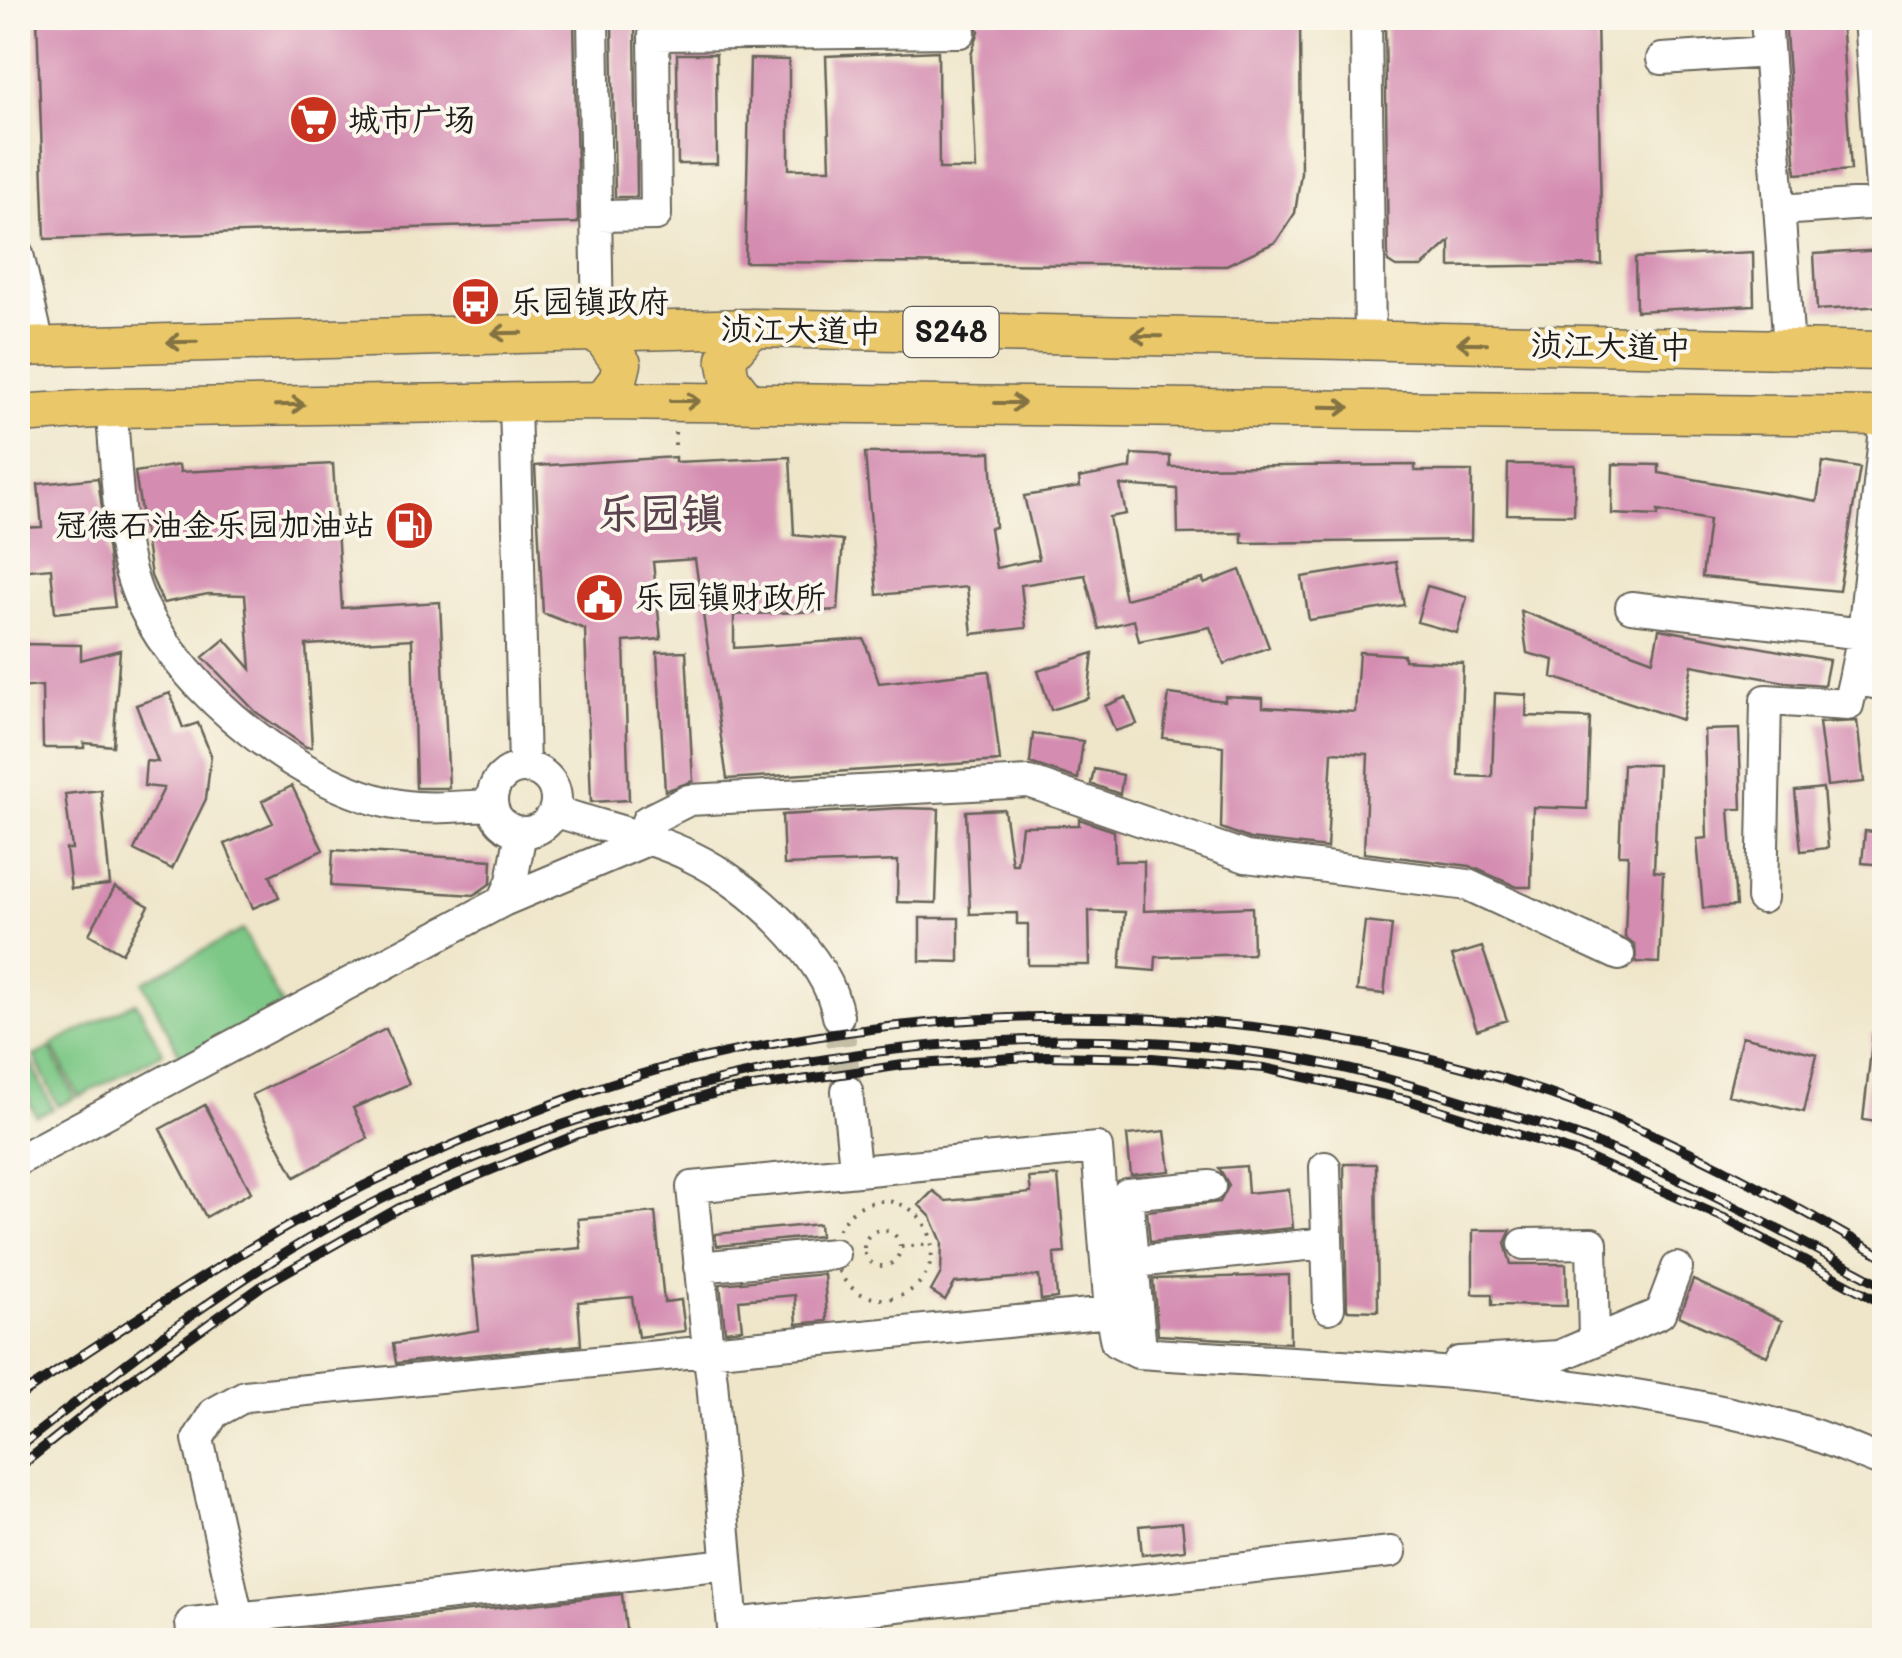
<svg xmlns="http://www.w3.org/2000/svg" width="1902" height="1658" viewBox="0 0 1902 1658" font-family="Mali,'LXGW WenKai TC',sans-serif">
  <rect width="100%" height="100%" fill="#fbf7ec"/>
  <filter id="ink" filterUnits="userSpaceOnUse"><feTurbulence type="fractalNoise" baseFrequency=".01" numOctaves="2"/><feDisplacementMap in="SourceGraphic" scale="20" xChannelSelector="R" yChannelSelector="G"/><feConvolveMatrix kernelMatrix="1 2 1 2 8 2 1 2 1" color-interpolation-filters="sRGB"/></filter>
  <filter id="wash" filterUnits="userSpaceOnUse"><feTurbulence type="fractalNoise" baseFrequency=".0048" numOctaves="4" result="noise"/><feDisplacementMap in="SourceGraphic" scale="40" xChannelSelector="R" yChannelSelector="G"/><feGaussianBlur stdDeviation="2.25" result="paint"/><feColorMatrix in="noise" values="0 0 0 0 0 0 0 0 0 0 0 0 0 0 0 0 0 1.4 0 .05"/><feComposite in="paint" operator="in"/></filter>
  <g filter="url(#wash)">
    <rect width="100%" height="100%" fill="#efe6ca"/>
    <path fill="#7dc886" stroke="#4c7251" stroke-width="2.5" d="M243 930 282 1006 182 1059 143 982Z
      M136 1002 163 1053 79 1097 52 1045Z
      M50 1048 75 1098 58 1106 34 1056Z
      M29 1059 53 1109 36 1116 18 1079V1064Z"/>
    <g id="blocks">
      <path fill="#d48cb1" d="M37 18H574L578 223 45 239Z
        M971 18H1300L1301 173 1295 213 1276 242 1224 266 745 262 750 59 789 60V169H830L826 56 938 51 939 169H976L971 55 979 31Z
        M1385 18H1597L1602 265 1450 267V241L1422 267H1396L1388 262Z
        M1785 18H1841L1851 170 1796 174Z
        M635 22 637 197H615L612 24Z
        M677 54H716L717 164H678Z
        M1884 250V306L1817 310 1814 254Z
        M1753 252 1754 305 1636 311 1635 258Z
        M991 452 995 527 990 528 996 568 1039 559 1024 496 1080 487 1079 478 1131 468 1132 454 1170 456V467L1415 465V471H1472L1471 540 1242 543V533L1178 534 1177 489 1120 485 1126 514 1109 517 1125 599 1203 579 1204 584 1240 570 1269 647 1224 664 1210 627 1139 641 1134 620 1099 629 1085 575 1021 585 1026 628 972 634 967 587 877 595 865 453Z
        M675 457V462L790 457 794 535 843 540 838 610 734 615V648L864 639 879 683 989 671 1000 761 727 779 695 559 653 562 661 639 624 642 629 800 591 802 585 629 543 613 535 466Z
        M1823 462 1860 468 1839 591 1702 577 1709 520 1658 511V516L1612 514 1613 464 1659 465V473L1817 501Z
        M333 464 342 608 440 602 449 788H416L412 639 306 645 312 747H306L256 712 203 657 225 639 251 669 245 595 208 594 163 603 151 576 135 472 179 465 180 472Z
        M1508 464 1575 465 1574 515 1507 514Z
        M98 478 115 607 55 613 51 568 18 571V528L42 527 38 484Z
        M1396 562 1404 605 1309 620 1302 577Z
        M1427 586 1467 597 1457 633 1417 622Z
        M1521 611 1653 660 1659 629 1829 660 1824 685 1785 682 1692 665 1682 720 1552 677 1554 660 1527 653Z
        M18 644 81 645V660L120 650 113 746 84 743V748H43L42 686 18 688Z
        M686 651 693 781 665 791 657 652Z
        M1359 652 1404 655V660L1463 663 1459 776 1492 777 1495 693 1527 695 1526 716 1590 718 1587 809 1533 807 1531 887H1517L1470 866 1364 853 1368 754 1332 752 1327 848 1250 839 1221 828 1223 746 1163 738 1169 694 1225 701V696L1263 698V707L1355 712Z
        M1093 653 1088 698 1051 710 1038 671Z
        M170 693 183 728 198 723 211 755 206 799 172 869 134 850 164 788 144 786 146 761 158 762 136 705Z
        M1126 697 1137 724 1115 731 1105 706Z
        M1857 721 1864 782 1827 786 1819 723Z
        M1739 729 1742 809H1729L1736 906 1703 908 1697 839 1707 838 1704 730Z
        M1033 734 1083 741 1078 779 1030 763Z
        M1623 764 1658 765 1654 871 1663 872 1659 963 1636 962 1635 945 1625 937 1628 855H1619Z
        M1094 769 1123 775 1120 794 1091 784Z
        M292 786 323 850 270 875 279 897 253 908 225 844 273 823 262 801Z
        M1823 788 1828 848 1801 851 1795 791Z
        M101 790 110 885 71 889 66 849H72L65 794Z
        M900 808 939 809 936 903 897 902 898 861 784 865 782 815Z
        M1004 809 1012 864H1017L1022 826 1079 825V819L1114 831 1115 861H1144V911L1252 907 1253 954 1156 957 1155 971 1120 968 1125 912 1089 911 1090 965H1028V924H1017V913L970 914 966 811Z
        M1865 831 1884 833V865L1862 863Z
        M333 850 492 860 491 883 474 895 331 886Z
        M115 887 149 906 122 953 89 934Z
        M920 918H959V962L920 961Z
        M1365 922 1392 925 1384 994 1357 991Z
        M1482 947 1507 1020 1477 1030 1452 956Z
        M386 1029 409 1084 353 1108 368 1138 295 1177 252 1095Z
        M1873 1033 1884 1034V1123L1863 1120Z
        M1742 1036 1817 1054 1804 1112 1728 1095Z
        M205 1105 251 1192 206 1217 160 1129Z
        M1165 1131 1170 1171 1131 1175 1127 1135Z
        M1344 1164H1376L1378 1311 1347 1310Z
        M1246 1166 1248 1193 1289 1189 1293 1228 1150 1242 1147 1211 1220 1202 1229 1185 1219 1168Z
        M1058 1176 1065 1253 1054 1254 1057 1298 1041 1300 1039 1276 955 1283 945 1300 931 1291 941 1273 942 1242 931 1217 919 1205 933 1191 946 1201 1031 1193 1029 1178Z
        M655 1212 664 1302 681 1300 685 1331 638 1337 632 1297 578 1302 581 1345 396 1363 393 1344 479 1330 472 1258 581 1248 578 1219Z
        M819 1224 820 1236 717 1246 715 1234Z
        M1473 1230H1511L1505 1243 1511 1264H1566L1567 1306 1492 1305V1294H1473Z
        M824 1274 827 1321 797 1324 795 1295 739 1300 742 1329 725 1331 720 1284Z
        M1289 1275 1290 1343 1158 1335 1153 1279Z
        M1693 1280 1782 1321 1767 1356 1679 1316Z
        M1182 1522 1185 1550 1142 1555 1139 1526Z
        M622 1594 627 1640H308L307 1629Z"/>
    </g>
  </g>
  <g filter="url(#ink)">
    <use href="#blocks" fill-opacity="0" stroke="#666359" stroke-width="2.5"/>
    <g fill="none" stroke-linecap="round" stroke-linejoin="round">
      <path stroke="#c5bea7" stroke-width="30" stroke-dasharray="30 15" stroke-linecap="butt" d="M838 1016 847 1091"/>
      <defs>
        <path id="minor" d="M593 18 598 331
          M1366 18 1370 341
          M1766 18 1789 349
          M1662 59 1768 52
          M1779 210 1882 203 1869 18
          M597 216 656 215 654 35 960 32
          M18 254 39 345
          M515 402 524 767
          M111 408C118 470 115 546 142 604 183 692 303 789 400 805 430 810 462 806 492 805
          M1631 607 1863 634 1884 438
          M1863 634 1854 679 1884 685
          M492 800a32 32 0 1 1 64 0a32 32 0 1 1-64 0Z
          M554 811C598 826 650 836 692 857 747 883 828 955 838 1016
          M1762 898 1766 700 1848 705 1854 679
          M503 901 645 841 647 821 689 800 1029 782 1246 857 1468 885 1619 955
          M847 1091 855 1168
          M18 1160 503 901 512 881 521 832
          M1325 1167 1329 1308
          M1524 1244 1592 1243 1594 1341
          M1114 1264 1327 1243
          M699 1267 834 1254
          M1110 1312 1116 1342 1138 1353C1357 1367 1586 1371 1799 1430 1828 1438 1856 1452 1884 1462
          M1140 1339 1127 1194 1210 1186
          M1459 1362 1559 1356 1660 1313 1677 1268
          M238 1618 198 1439 214 1413 245 1396 1110 1312 1097 1148 692 1187 708 1350 712 1381 734 1640
          M733 1624 1391 1552
          M193 1640 191 1623 727 1564"/>
        <path id="major" d="M598 331 622 364 618 380 602 401
          M18 347 752 328 1884 351
          M747 401 730 379 726 359 752 328
          M18 414 111 408 602 401 1884 416"/>
      </defs>
      <use href="#minor" stroke="#666359" stroke-width="34"/>
      <use href="#major" stroke="#666359" stroke-width="41"/>
      <path stroke="#666359" stroke-width="4" stroke-dasharray="2.5 8" stroke-linecap="butt" d="M675 432V446
        M834 1250a49 49 0 1 1 98 0a49 49 0 1 1-98 0Z
        M864 1248a18 18 0 1 1 36 0a18 18 0 1 1-36 0Z
        M901 1247 931 1244"/>
      <use href="#minor" stroke="#fff" stroke-width="30"/>
      <use href="#major" stroke="#eac769" stroke-width="38"/>
      <defs>
        <path id="rail" d="M18 1397C135 1321 251 1240 378 1179 479 1131 599 1081 708 1057 997 993 1311 1002 1589 1108 1692 1148 1788 1202 1884 1257
          M18 1448C135 1355 258 1258 394 1193 662 1067 967 1012 1262 1053 1338 1063 1415 1086 1488 1109 1520 1118 1553 1126 1585 1139 1689 1179 1786 1234 1884 1286
          M18 1468 112 1393 263 1285 399 1208 578 1134 719 1092 903 1065 1046 1056 1152 1058 1264 1068 1408 1100 1577 1153 1724 1218 1884 1304"/>
      </defs>
      <use href="#rail" stroke="#1c1c1c" stroke-width="10"/>
      <use href="#rail" stroke="#fbf7ec" stroke-width="6" stroke-dasharray="19" stroke-linecap="butt"/>
    </g>
    <defs><path id="oneway-shaft" d="M-6 0H5M1.5-3L5.5 0L1.5 3" fill="none" stroke-width="1.6" stroke-linecap="round" stroke-linejoin="round" transform="scale(2.5)"/></defs>
    <g stroke="#837242">
      <use href="#oneway-shaft" transform="translate(507 333) rotate(179)"/>
      <use href="#oneway-shaft" transform="translate(1147 336) rotate(-179)"/>
      <use href="#oneway-shaft" transform="translate(182 342) rotate(179)"/>
      <use href="#oneway-shaft" transform="translate(1472 343) rotate(-179)"/>
      <use href="#oneway-shaft" transform="translate(685 401)"/>
      <use href="#oneway-shaft" transform="translate(1010 403)"/>
      <use href="#oneway-shaft" transform="translate(290 405) rotate(-1)"/>
      <use href="#oneway-shaft" transform="translate(1335 407) rotate(1)"/>
    </g>
  </g>
  <defs>
    <symbol id="supermarket-disc" viewBox="-11 -11 22 22"><circle r="9.5" fill="#c8321e" stroke="#fbf7ec"/><path d="M-6-5.5h2.5l.6 2H6L4.5 2H-2.5L-4.4-4H-6ZM-1.5 3.2a1.3 1.3 0 1 0 .1 0ZM3 3.2a1.3 1.3 0 1 0 .1 0Z" fill="#fff"/></symbol>
    <symbol id="bus-disc" viewBox="-11 -11 22 22"><circle r="9.5" fill="#c8321e" stroke="#fbf7ec"/><path d="M-5-6H5V4H4V6H2V4H-2V6H-4V4H-5ZM-3.5-4V0h7V-4ZM-3.5 1.2v1.5H-2V1.2ZM2 1.2v1.5H3.5V1.2Z" fill="#fff"/></symbol>
    <symbol id="fuel-disc" viewBox="-11 -11 22 22"><circle r="9.5" fill="#c8321e" stroke="#fbf7ec"/><path d="M-5.5-6h7V0h2V4h1.3V-2.5L3-4.5l.8-.8L6-3V5H2.5V1h-1V6h-7ZM-4.2-4.7v3.2H.2V-4.7Z" fill="#fff"/></symbol>
    <symbol id="civic-disc" viewBox="-11 -11 22 22"><circle r="9.5" fill="#c8321e" stroke="#fbf7ec"/><path d="M-.6-6.5H3V-4.5H.6V-3L4-1V1h2V6H-6V1h2V-1L-.6-3ZM-1.2 2.5V6h2.4V2.5Z" fill="#fff"/></symbol>
  </defs>
  <g fill-rule="evenodd">
    <use href="#supermarket-disc" x="286" y="92" width="55" height="55"/>
    <use href="#bus-disc" x="448" y="274" width="55" height="55"/>
    <use href="#fuel-disc" x="382" y="498" width="55" height="55"/>
    <use href="#civic-disc" x="572" y="570" width="55" height="55"/>
  </g>
  <g text-anchor="middle" stroke-width="8" stroke-linejoin="round" paint-order="stroke">
    <rect fill="#fbf7ec" stroke="#5f5e5a" stroke-width="2.5" x="903.5" y="307" width="95" height="50" rx="8"/>
    <g font-size="30" font-weight="bold" fill="#1c1c1c">
      <text x="951" y="342">S248</text>
    </g>
    <g font-size="32" fill="#1c1c1c" stroke="#fbf7ec" text-anchor="start">
      <text x="348" y="131">城市广场</text>
      <text x="510" y="313">乐园镇政府</text>
      <text x="375" y="536" text-anchor="end">冠德石油金乐园加油站</text>
      <text x="634" y="608">乐园镇财政所</text>
    </g>
    <g font-size="32" fill="#1c1c1c" stroke="#fbf7ec">
      <text transform="translate(801 330) rotate(1)" y="11">浈江大道中</text>
      <text transform="translate(1611 346) rotate(1)" y="11">浈江大道中</text>
    </g>
    <g font-size="42" font-weight="bold" fill="#5c4350" stroke="#fbf7ec">
      <text x="660" y="528">乐园镇</text>
    </g>
  </g>
  <rect width="1902" height="1658" fill="none" stroke="#fbf7ec" stroke-width="60"/>
</svg>
